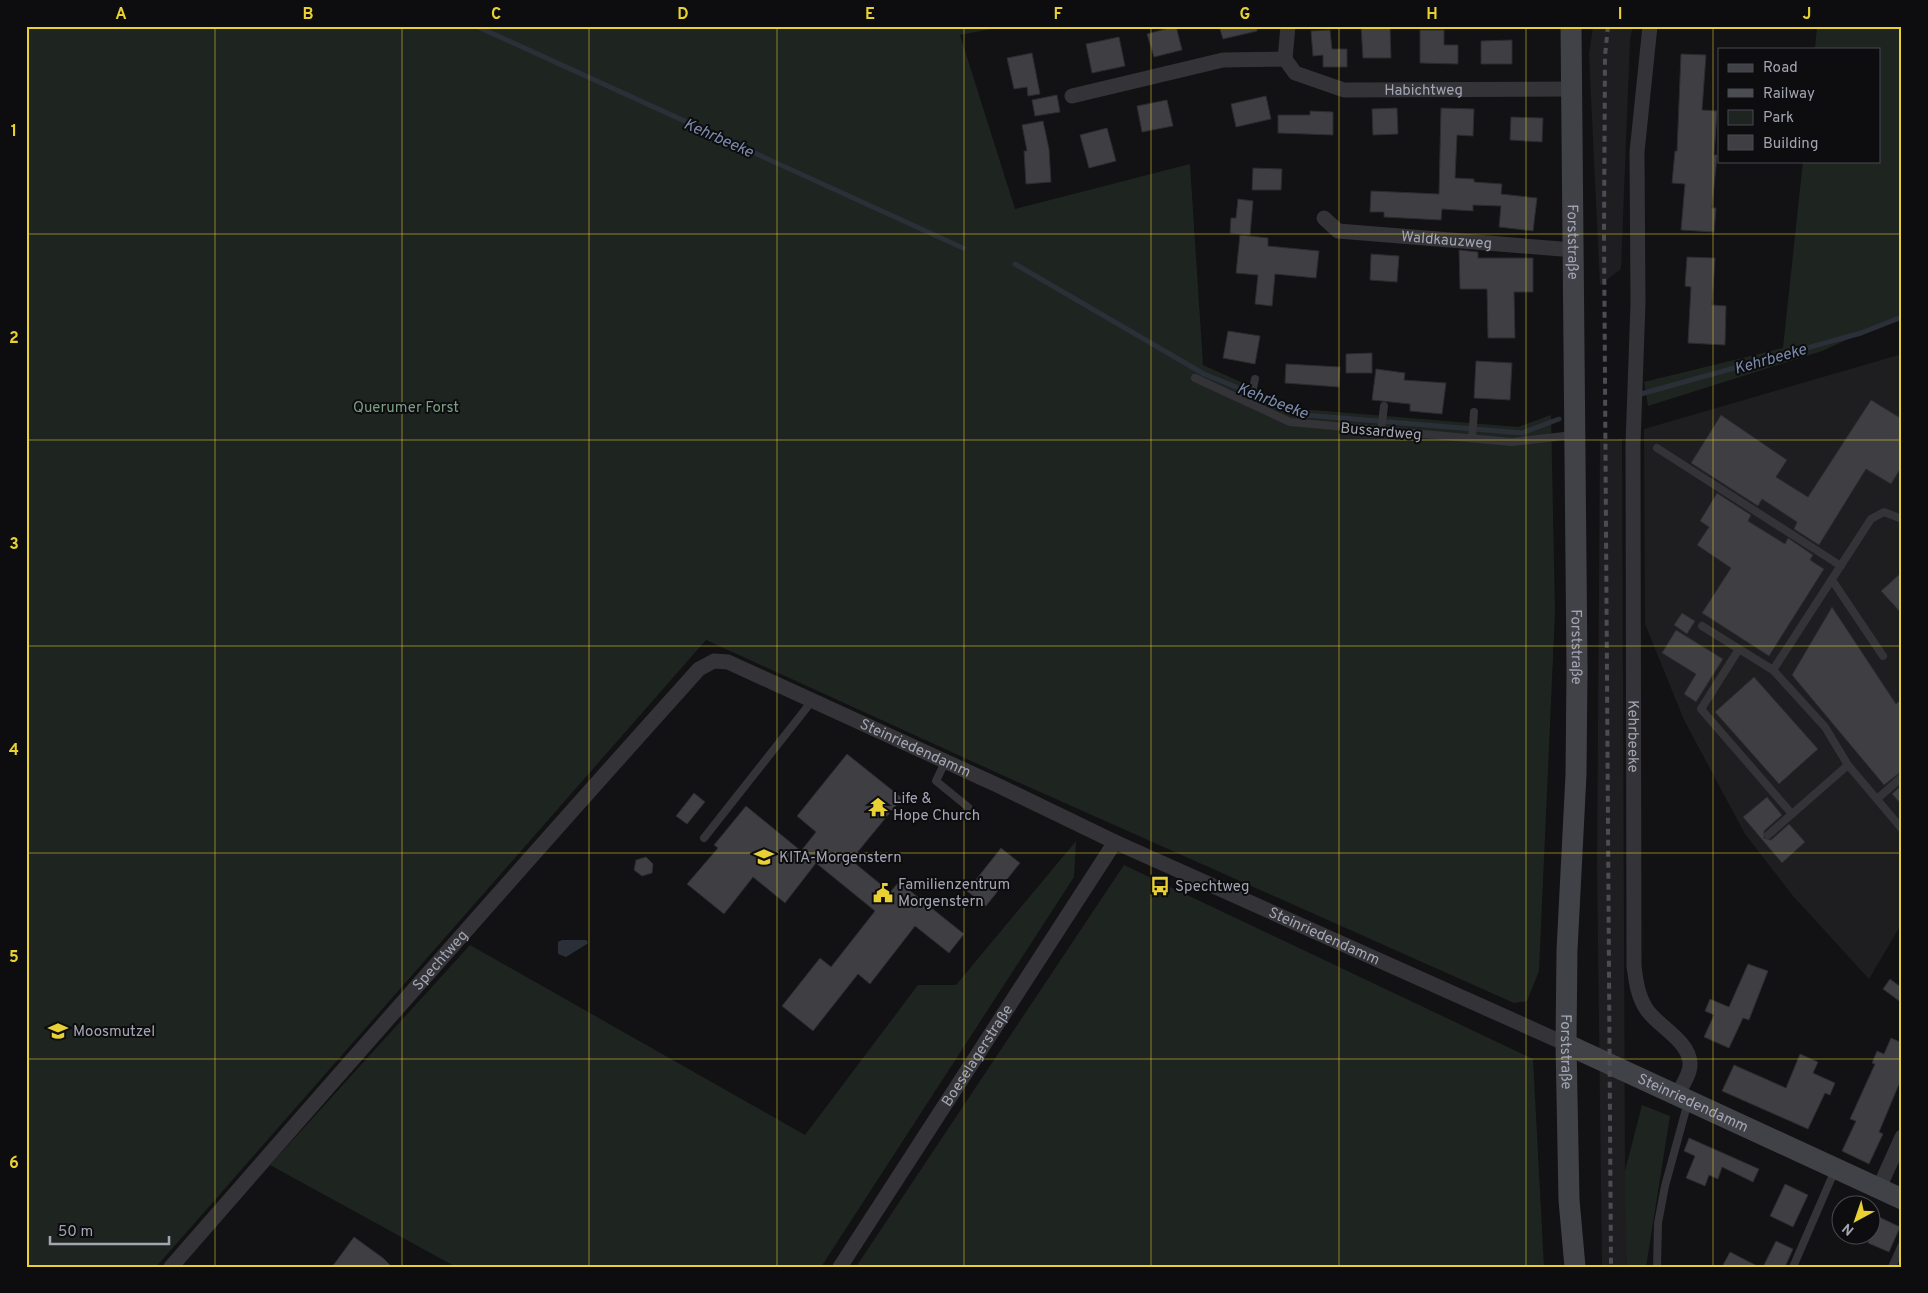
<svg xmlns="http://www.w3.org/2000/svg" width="1928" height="1293" viewBox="0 0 1928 1293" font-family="Overpass,sans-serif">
  <rect width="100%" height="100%" fill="#121113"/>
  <path fill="#1e1d20" d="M1593 26H1633L1630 40 1621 269 1600 285 1589 55Z
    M1902 354V923L1869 979 1793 896 1745 834 1684 720 1645 624 1644 429Z
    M1622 439 1625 1171 1630 1267H1602L1597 866 1600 440Z"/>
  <path fill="#1e2520" d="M26 26H1007L960 35 1015 209 1190 164 1203 365 1301 409 1518 427 1551 415 1555 612 1539 971 1527 1001 1514 1003 1002 775 706 640 156 1267H26Z
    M1817 26H1902V315L1822 351 1648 406 1644 382 1783 348 1803 161H1879V49H1815Z
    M1076 841 1074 877 821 1267H456L270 1165 470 945 805 1135 918 985H956Z
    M1124 865 1533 1059 1544 1267H856Z
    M1642 1105 1670 1116 1646 1267H1627L1625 1171Z"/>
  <path fill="#2a2f38" d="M562 940H586L588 942 587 944 566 957 558 954V942Z"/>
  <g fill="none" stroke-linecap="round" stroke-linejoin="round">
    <path stroke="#2a2f38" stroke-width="5" d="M476 26 963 248
      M1015 264 1204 374 1305 415 1522 433 1559 419
      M1637 395 1861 333 1902 317"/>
  </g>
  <path fill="#3e3e43" stroke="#2c2b2f" d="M1176 26 1182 50 1154 57 1147 34Z
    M1219 26H1257V31L1223 39Z
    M1361 26H1390L1391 58H1363Z
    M1330 30 1332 49H1347V67H1323V55L1313 56 1311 31Z
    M1420 30H1444V45H1458V64L1420 63Z
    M1119 37 1125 66 1092 73 1086 44Z
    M1512 40V64H1481V41Z
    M1032 53 1040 94 1028 96 1027 87 1014 89 1007 58Z
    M1681 54 1706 55 1702 110 1717 111 1714 155H1717L1712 208H1716L1714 232 1681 230 1685 184 1672 183 1675 151H1677Z
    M1057 95 1060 112 1035 116 1032 100Z
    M1266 96 1271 119 1236 127 1231 104Z
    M1167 100 1173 126 1142 132 1137 106Z
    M1397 108 1398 134 1373 135 1372 109Z
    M1441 108 1474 109 1473 136 1457 135 1455 178 1474 179V182L1502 184 1501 194 1537 198 1533 231 1499 227 1501 206 1473 205V211L1442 209 1441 220 1384 217V212H1370L1371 191 1439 194Z
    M1310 111 1333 112V135L1278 133V115H1310Z
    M1511 117 1543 118 1542 142 1510 140Z
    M1043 121 1049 149 1051 182 1026 184 1024 151H1027L1022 125Z
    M1107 128 1116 161 1089 168 1080 135Z
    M1253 168 1282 169 1281 190H1252Z
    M1238 199 1253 201 1250 235 1230 233 1231 218H1236Z
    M1240 235 1268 238V246L1319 251 1316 278 1275 274 1272 306 1255 304 1258 275 1236 273Z
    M1459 250 1478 252V258H1533V292H1514L1515 338H1488L1487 289H1460Z
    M1371 254 1399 256 1397 282 1370 280Z
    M1687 257 1715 258 1712 305 1726 306 1725 345 1688 343 1691 287 1685 286Z
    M1228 331 1260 336 1255 364 1223 358Z
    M1372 353V373H1346V354Z
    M1476 361 1512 363 1510 400 1474 398Z
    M1286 364 1340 367 1339 387 1285 383Z
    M1376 369 1405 373 1404 380 1446 383 1442 414 1410 411V404L1372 400Z
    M1871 400 1902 419V466L1891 484 1866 469 1819 545 1794 529 1797 522 1762 499 1758 506 1691 463 1721 415 1787 460 1776 477 1808 497Z
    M1717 493 1751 515 1748 521 1785 544 1788 538 1813 555 1810 560 1824 569 1769 656 1702 613 1731 568 1697 545 1709 527 1700 521Z
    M1902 572V614L1881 591Z
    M1832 607 1896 704 1902 699V771L1884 785 1792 675Z
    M1682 613 1695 621 1687 634 1674 625Z
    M1676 630 1723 659 1696 702 1684 694 1696 674 1662 653Z
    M1754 677 1818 749 1779 784 1715 712Z
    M847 754 902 798 851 860 890 892 899 882 964 934 949 953 915 926 870 984 858 974 813 1031 782 1006 820 958 831 967 875 911 816 863 785 903 753 877 724 914 687 884 718 848 714 845 746 806 801 851 816 832 797 816Z
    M1902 785V805L1892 794Z
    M694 793 705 802 687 824 676 816Z
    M1767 797 1782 815 1764 831V838L1771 840 1789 824 1805 842 1782 863 1743 817Z
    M1001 848 1020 863 986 906 967 891Z
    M646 857 653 864 652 873 642 876 634 870 636 860Z
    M1748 964 1768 971 1749 1020 1743 1018 1729 1048 1704 1037 1714 1015 1705 1011 1710 999 1729 1007Z
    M1890 979 1902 988V1003L1883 989Z
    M1891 1038 1902 1043V1077L1879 1132 1883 1134 1869 1164 1842 1151 1856 1121 1850 1119 1875 1064 1872 1063 1877 1051 1884 1054Z
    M1800 1054 1818 1062 1813 1073 1835 1083 1830 1095 1825 1093 1808 1129 1722 1091 1734 1065 1786 1088Z
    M1689 1138 1759 1169 1753 1182 1722 1167 1718 1179 1709 1175 1705 1186 1686 1178 1695 1156 1684 1151Z
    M1785 1184 1808 1195 1793 1227 1770 1216Z
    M1879 1217 1900 1227 1889 1252 1868 1243Z
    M354 1237 383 1258 392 1267H332Z
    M1776 1241 1793 1249 1785 1267H1763Z
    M1730 1252 1759 1267H1722Z"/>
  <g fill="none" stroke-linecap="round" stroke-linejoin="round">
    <path stroke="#333338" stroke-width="8" d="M1195 378 1290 422 1512 442 1573 435
      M1250 402 1255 379
      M1381 431 1384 406
      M1472 438 1474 412
      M1657 448 1841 566
      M1902 519 1884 512 1871 519 1773 670 1825 727 1848 765 1902 829
      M1832 580 1883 656
      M1702 626 1773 670
      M1739 649 1701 709 1792 814
      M945 762 936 781 968 807
      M1877 799 1902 777
      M1768 835 1848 765
      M704 838 812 701
      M1657 1267 1658 1223 1665 1186 1688 1102
      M1793 1267 1835 1170
      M1892 1267 1902 1245"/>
    <g stroke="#333338" stroke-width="15">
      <path id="s1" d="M1650 26 1637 152 1638 303 1633 444 1634 966C1636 982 1638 997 1647 1010 1659 1027 1689 1041 1690 1063 1691 1073 1682 1086 1677 1095"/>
      <path d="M1285 59 1288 26"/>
      <path id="s2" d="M1072 96 1223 60 1285 59 1295 73 1344 90 1572 89"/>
      <path id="s3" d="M1324 218 1338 231 1574 250"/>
      <path d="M1879 1188 1902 1137"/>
      <path id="s4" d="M171 1267C346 1066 521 867 699 669L714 661 728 662 997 785 1115 842 1566 1044"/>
      <path id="s5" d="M840 1267 1115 842"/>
    </g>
    <g stroke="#414148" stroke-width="21">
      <path id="s6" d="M1571 26 1577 670 1576 775 1567 950 1566 1044 1569 1200 1575 1267"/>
      <path id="s7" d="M1566 1044 1902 1199"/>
    </g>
    <path stroke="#4c4c53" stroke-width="4" stroke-dasharray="6 5" stroke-linecap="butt" d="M1608 26 1605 56 1604 233 1611 1267"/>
  </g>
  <path fill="none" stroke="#e9d133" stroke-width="1" stroke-opacity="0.55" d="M215 26V1267M402 26V1267M589 26V1267M777 26V1267M964 26V1267M1151 26V1267M1339 26V1267M1526 26V1267M1713 26V1267M26 234H1902M26 440H1902M26 646H1902M26 853H1902M26 1059H1902"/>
  <defs>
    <symbol id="temple-bare" viewBox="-9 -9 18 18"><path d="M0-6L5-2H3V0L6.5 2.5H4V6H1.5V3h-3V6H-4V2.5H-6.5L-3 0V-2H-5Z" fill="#e9d133" stroke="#0d0c0e" stroke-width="2.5" paint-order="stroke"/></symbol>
    <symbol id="school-bare" viewBox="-9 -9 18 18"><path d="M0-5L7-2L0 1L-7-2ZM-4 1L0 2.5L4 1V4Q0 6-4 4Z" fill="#e9d133" stroke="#0d0c0e" stroke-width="2.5" paint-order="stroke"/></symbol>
    <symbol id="bus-bare" viewBox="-9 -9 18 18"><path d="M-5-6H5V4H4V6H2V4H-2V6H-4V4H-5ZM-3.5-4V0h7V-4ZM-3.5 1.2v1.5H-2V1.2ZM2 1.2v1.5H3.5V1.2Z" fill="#e9d133" stroke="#0d0c0e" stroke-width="2.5" paint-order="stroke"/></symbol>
    <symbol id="civic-bare" viewBox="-9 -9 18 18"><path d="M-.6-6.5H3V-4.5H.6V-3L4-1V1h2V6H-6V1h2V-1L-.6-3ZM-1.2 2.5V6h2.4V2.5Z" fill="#e9d133" stroke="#0d0c0e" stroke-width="2.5" paint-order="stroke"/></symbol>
  </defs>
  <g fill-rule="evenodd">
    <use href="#temple-bare" x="864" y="793" width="28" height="28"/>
    <use href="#school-bare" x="750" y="843" width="28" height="28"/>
    <use href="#bus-bare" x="1146" y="872" width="28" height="28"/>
    <use href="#civic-bare" x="869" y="879" width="28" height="28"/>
    <use href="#school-bare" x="44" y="1017" width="28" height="28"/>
  </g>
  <g text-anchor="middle" stroke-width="4" stroke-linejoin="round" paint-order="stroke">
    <g font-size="15" fill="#a3a5b3" stroke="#0d0c0e">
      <text dy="5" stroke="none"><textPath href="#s2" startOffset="366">Habichtweg</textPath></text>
      <text dy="5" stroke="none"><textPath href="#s3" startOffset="128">Waldkauzweg</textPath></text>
      <text dy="5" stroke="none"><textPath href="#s6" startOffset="216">Forststraße</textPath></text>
      <text transform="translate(1381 431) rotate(5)" y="5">Bussardweg</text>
      <text dy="5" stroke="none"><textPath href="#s6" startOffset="621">Forststraße</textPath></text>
      <text dy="5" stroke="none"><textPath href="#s1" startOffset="711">Kehrbeeke</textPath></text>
      <text dy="5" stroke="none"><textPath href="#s4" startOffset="1035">Steinriedendamm</textPath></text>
      <text dy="5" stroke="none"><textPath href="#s4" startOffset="1485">Steinriedendamm</textPath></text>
      <text dy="5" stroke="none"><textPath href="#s4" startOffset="408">Spechtweg</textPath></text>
      <text dy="5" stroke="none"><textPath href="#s6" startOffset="1026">Forststraße</textPath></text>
      <text dy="5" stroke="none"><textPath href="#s5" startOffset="252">Boeselagerstraße</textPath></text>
      <text dy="5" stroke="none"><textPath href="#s7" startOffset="140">Steinriedendamm</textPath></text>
    </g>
    <g font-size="15" fill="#7b9d84" stroke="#0d0c0e">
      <text x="406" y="412">Querumer Forst</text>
    </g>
    <g font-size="15" fill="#a3a5b3" stroke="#0d0c0e" text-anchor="start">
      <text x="893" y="803">Life &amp;<tspan x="893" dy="17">Hope Church</tspan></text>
      <text x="779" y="862">KITA-Morgenstern</text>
      <text x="898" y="889">Familienzentrum<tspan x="898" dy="17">Morgenstern</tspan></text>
      <text x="1175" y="891">Spechtweg</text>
      <text x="73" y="1036">Moosmutzel</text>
    </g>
    <g font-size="16" font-style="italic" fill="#7b8cad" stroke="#0d0c0e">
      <text transform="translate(719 137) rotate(24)" y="6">Kehrbeeke</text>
      <text transform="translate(1770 358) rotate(-16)" y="6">Kehrbeeke</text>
      <text transform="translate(1273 400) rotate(21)" y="6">Kehrbeeke</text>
    </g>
  </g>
  <rect width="1928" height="1293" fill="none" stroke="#0d0c0e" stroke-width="55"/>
  <rect x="1718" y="48" width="162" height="115" fill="#0d0c0e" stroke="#494950"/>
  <rect x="1728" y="64" width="25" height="8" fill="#414148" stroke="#494950"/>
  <text x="1763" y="72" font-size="15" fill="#a3a5b3">Road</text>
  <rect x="1728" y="89" width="25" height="8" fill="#4c4c53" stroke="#494950"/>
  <text x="1763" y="98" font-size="15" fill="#a3a5b3">Railway</text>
  <rect x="1728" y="110" width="25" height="15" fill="#1e2520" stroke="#494950"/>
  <text x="1763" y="122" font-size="15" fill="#a3a5b3">Park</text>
  <rect x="1728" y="135" width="25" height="15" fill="#3e3e43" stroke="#494950"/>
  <text x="1763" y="148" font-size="15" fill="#a3a5b3">Building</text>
  <g transform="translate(1856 1220) rotate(220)"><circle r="24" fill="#0d0c0e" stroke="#494950"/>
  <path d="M0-4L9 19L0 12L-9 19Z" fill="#e9d133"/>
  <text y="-8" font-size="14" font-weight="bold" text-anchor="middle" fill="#a3a5b3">N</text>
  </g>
  <path d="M50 1236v8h119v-8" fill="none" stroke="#a3a5b3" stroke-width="2.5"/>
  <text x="58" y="1236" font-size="15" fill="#a3a5b3" stroke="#0d0c0e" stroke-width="4" paint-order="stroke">50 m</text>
  <rect x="28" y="28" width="1872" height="1238" fill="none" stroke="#e9d133" stroke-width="2"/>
  <g font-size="16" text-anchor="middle" font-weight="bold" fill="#e9d133">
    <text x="121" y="19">A</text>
    <text x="308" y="19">B</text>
    <text x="496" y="19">C</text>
    <text x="683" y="19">D</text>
    <text x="870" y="19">E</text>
    <text x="1058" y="19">F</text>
    <text x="1245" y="19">G</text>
    <text x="1432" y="19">H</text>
    <text x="1620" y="19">I</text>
    <text x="1807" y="19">J</text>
    <text x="14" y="136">1</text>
    <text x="14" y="343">2</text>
    <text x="14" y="549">3</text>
    <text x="14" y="755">4</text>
    <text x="14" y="962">5</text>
    <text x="14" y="1168">6</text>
  </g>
</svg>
